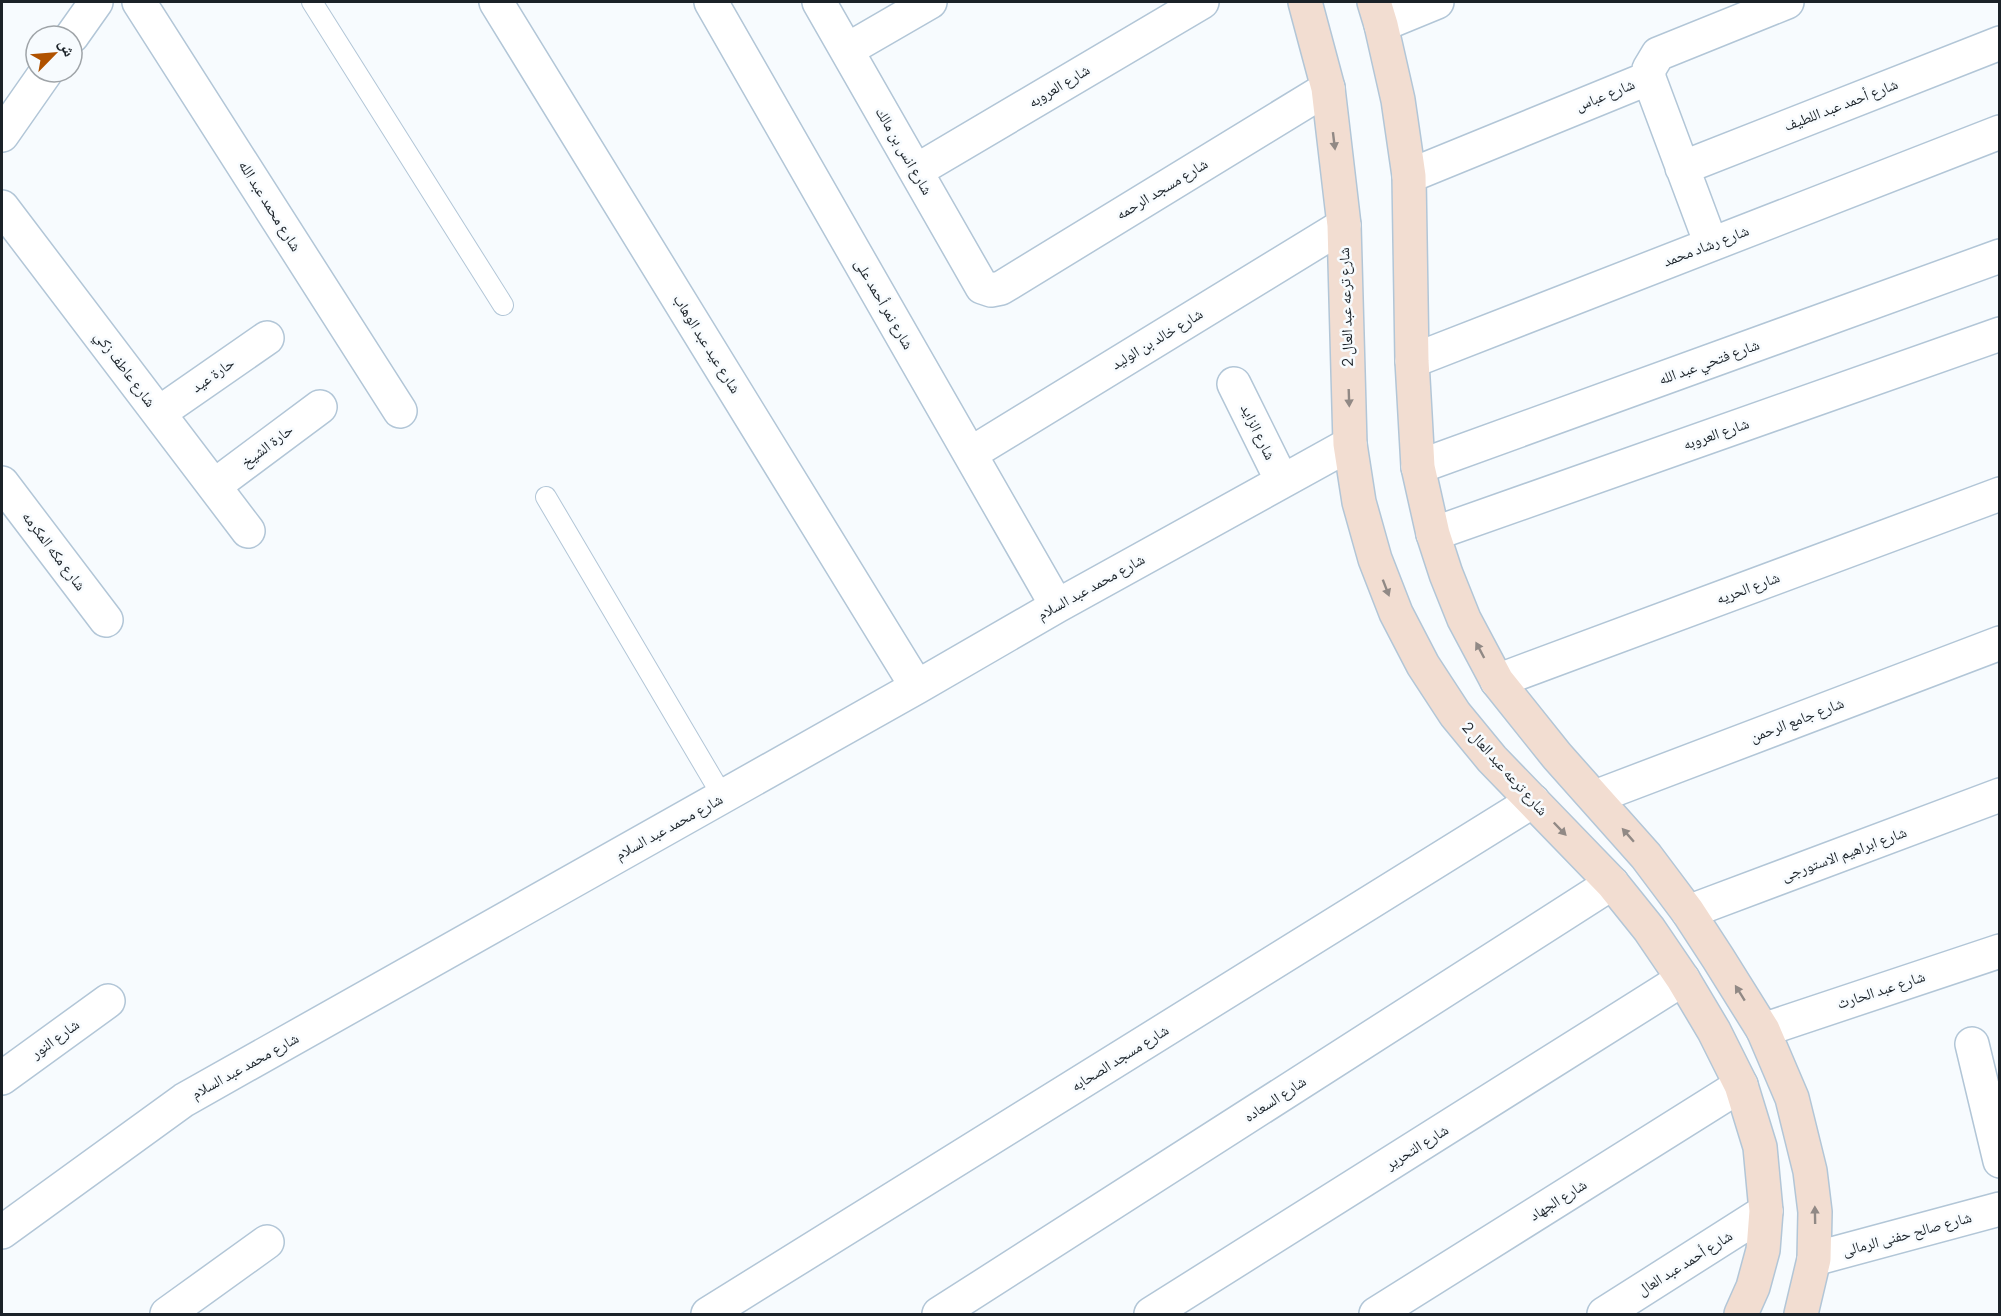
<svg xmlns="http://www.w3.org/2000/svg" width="2001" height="1316" viewBox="0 0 2001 1316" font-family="Manrope,'Noto Naskh Arabic',sans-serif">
  <rect width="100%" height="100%" fill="#f7fbfe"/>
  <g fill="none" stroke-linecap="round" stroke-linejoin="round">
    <defs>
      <path id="lane" d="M312 2 503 305
        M546 497 723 797"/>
      <path id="street" d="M139 2 400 411
        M496 2 917 687
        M711 2 1057 606
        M819 2 982 287 991 290 1001 288 1328 88
        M1381 25 1437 2
        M72 36 96 2
        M847 50 930 2
        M1649 78 1711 244
        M2 135 46 72
        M1682 168 2000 43
        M916 171 1202 2
        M1409 176 1649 78V69L1658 54 1787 2
        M2 207 248 531
        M1412 361 2000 132
        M1234 384 1282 481
        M159 413 267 338
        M970 454 1344 225
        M1418 467 2000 256
        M2 483 106 620
        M214 486 320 407
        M1433 534 2000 334
        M1497 681 2000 494
        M1595 797 2000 643
        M1688 912 2000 795
        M1763 1030 2000 951
        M1972 1044 2000 1161
        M2 1078 108 1001
        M2 1232 184 1100 917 687 1057 606 1350 444
        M1814 1259 2000 1209
        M167 1314 267 1242
        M708 1314 1533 801
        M939 1314 1612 883
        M1151 1314 1683 979
        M1376 1314 1741 1085
        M1604 1314 1766 1211"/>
      <path id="secondary" d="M1305 2 1328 88 1344 225 1350 444 1359 502 1375 559 1396 613 1423 665 1455 714 1492 759 1612 883 1649 929 1683 979 1714 1031 1741 1085 1760 1147 1766 1211 1763 1250 1753 1287 1741 1314
        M1374 2 1381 25 1398 100 1409 176 1412 361 1418 467 1433 534 1446 574 1464 619 1497 681 1557 756 1646 856 1688 912 1718 958 1763 1030 1792 1098 1810 1171 1815 1212 1814 1259 1801 1314"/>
    </defs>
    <use href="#lane" stroke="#b2c6d7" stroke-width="22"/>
    <use href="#street" stroke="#b2c6d7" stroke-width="36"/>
    <use href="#secondary" stroke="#b2c6d7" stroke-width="36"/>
    <use href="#lane" stroke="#fff" stroke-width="20"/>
    <use href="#street" stroke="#fff" stroke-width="33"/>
    <use href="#secondary" stroke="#f2ddd1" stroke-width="33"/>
  </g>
  <defs><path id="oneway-solid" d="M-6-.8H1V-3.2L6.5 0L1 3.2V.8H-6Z" transform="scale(1.5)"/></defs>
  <g fill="#918985">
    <use href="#oneway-solid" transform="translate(1334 141) rotate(83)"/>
    <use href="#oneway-solid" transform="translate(1349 398) rotate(88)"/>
    <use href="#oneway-solid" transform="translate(1386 588) rotate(69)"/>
    <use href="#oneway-solid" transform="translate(1480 650) rotate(-118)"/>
    <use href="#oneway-solid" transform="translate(1560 829) rotate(46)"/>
    <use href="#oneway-solid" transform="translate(1628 835) rotate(-131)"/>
    <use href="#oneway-solid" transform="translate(1740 993) rotate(-122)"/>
    <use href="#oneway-solid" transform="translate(1815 1215) rotate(-91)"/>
  </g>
  <g text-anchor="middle" stroke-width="5" stroke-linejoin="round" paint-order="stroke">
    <g font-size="15" fill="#1b2228" stroke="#f7fbfe">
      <text transform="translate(1059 86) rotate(-31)" y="5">شارع العروبه</text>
      <text transform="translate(1605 95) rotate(-22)" y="5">شارع عباس</text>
      <text transform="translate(1841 105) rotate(-21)" y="5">شارع أحمد عبد اللطيف</text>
      <text transform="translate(904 151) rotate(60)" y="5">شارع انس بن مالك</text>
      <text transform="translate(1162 189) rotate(-31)" y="5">شارع مسجد الرحمه</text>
      <text transform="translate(270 206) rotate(58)" y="5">شارع محمد عبد الله</text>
      <text transform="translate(1706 246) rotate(-21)" y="5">شارع رشاد محمد</text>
      <text transform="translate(884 304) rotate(60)" y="5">شارع نمر أحمد على</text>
      <text transform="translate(1346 307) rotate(-92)" y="5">شارع ترعه عبد العال 2</text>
      <text transform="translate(1157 339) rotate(-31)" y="5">شارع خالد بن الوليد</text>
      <text transform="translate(707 344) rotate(58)" y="5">شارع عيد عبد الوهاب</text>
      <text transform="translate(1709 362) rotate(-20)" y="5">شارع فتحي عبد الله</text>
      <text transform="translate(125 369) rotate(53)" y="5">شارع عاطف زكي</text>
      <text transform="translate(213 375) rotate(-35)" y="5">حارة عيد</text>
      <text transform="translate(1258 432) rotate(64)" y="5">شارع الزايد</text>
      <text transform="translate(1716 434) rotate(-19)" y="5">شارع العروبه</text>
      <text transform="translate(267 446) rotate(-37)" y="5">حارة الشيخ</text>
      <text transform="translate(54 551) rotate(53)" y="5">شارع مكه المكرمه</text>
      <text transform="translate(1091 587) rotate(-29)" y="5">شارع محمد عبد السلام</text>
      <text transform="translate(1748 588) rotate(-20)" y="5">شارع الحريه</text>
      <text transform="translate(1797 720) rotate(-21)" y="5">شارع جامع الرحمن</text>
      <text transform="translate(1505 769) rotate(48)" y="5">شارع ترعه عبد العال 2</text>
      <text transform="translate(669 827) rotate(-29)" y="5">شارع محمد عبد السلام</text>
      <text transform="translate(1844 854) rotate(-20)" y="5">شارع ابراهيم الاستورجى</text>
      <text transform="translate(1881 990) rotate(-18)" y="5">شارع عبد الحارث</text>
      <text transform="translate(55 1039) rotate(-36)" y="5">شارع النور</text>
      <text transform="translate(1120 1058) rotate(-32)" y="5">شارع مسجد الصحابه</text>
      <text transform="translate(245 1066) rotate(-29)" y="5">شارع محمد عبد السلام</text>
      <text transform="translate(1275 1099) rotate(-33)" y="5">شارع السعاده</text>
      <text transform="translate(1417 1147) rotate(-32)" y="5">شارع التحرير</text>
      <text transform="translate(1558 1200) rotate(-32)" y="5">شارع الجهاد</text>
      <text transform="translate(1907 1234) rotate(-15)" y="5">شارع صالح حفنى الرمالى</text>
      <text transform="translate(1685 1263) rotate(-32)" y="5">شارع أحمد عبد العال</text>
    </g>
  </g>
  <rect width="2001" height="1316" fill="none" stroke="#1b2228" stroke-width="6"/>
  <g transform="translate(54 54) rotate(65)"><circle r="28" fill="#f7fbfe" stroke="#9fa4a8" stroke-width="1.5"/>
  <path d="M0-4.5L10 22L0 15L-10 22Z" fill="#b05200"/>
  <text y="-9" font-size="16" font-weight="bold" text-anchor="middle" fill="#1b2228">ش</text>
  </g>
</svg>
